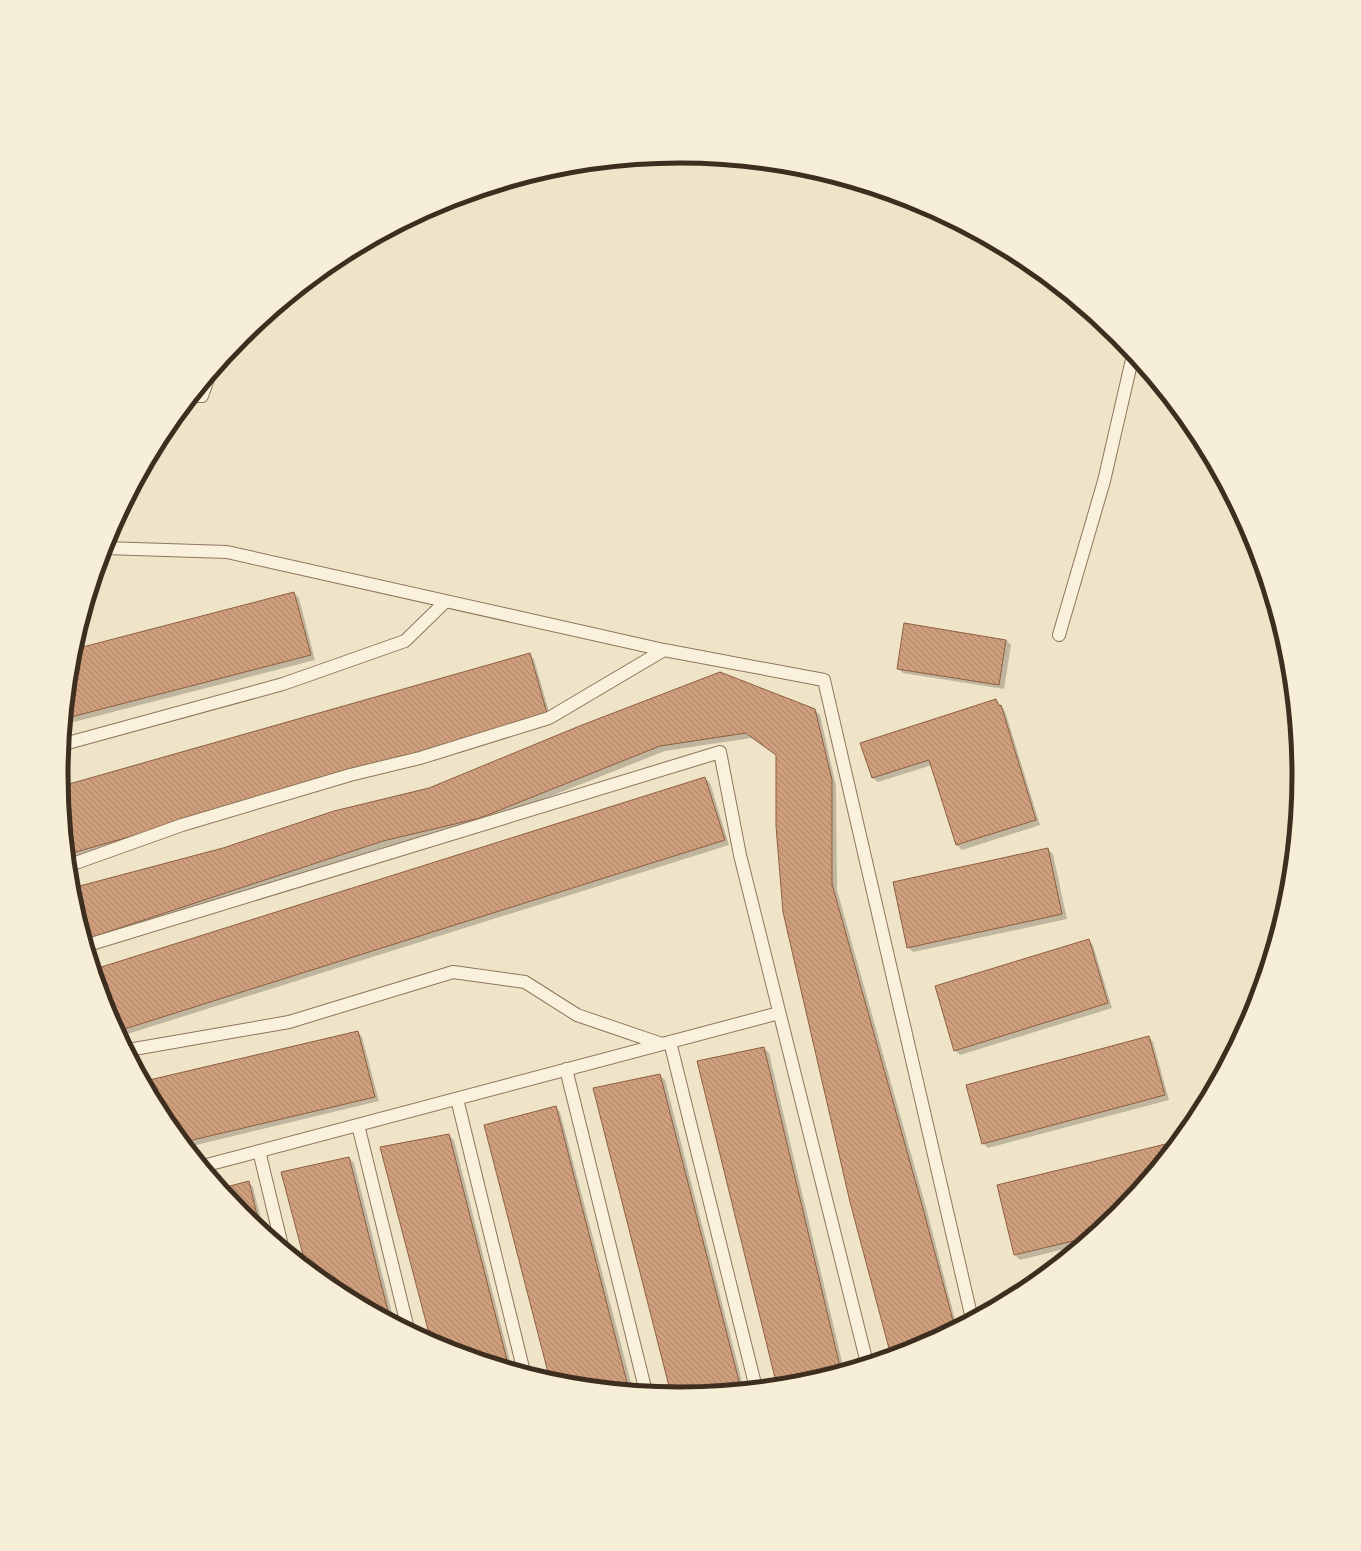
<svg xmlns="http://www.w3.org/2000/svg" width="1361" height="1551" viewBox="0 0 1361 1551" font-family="'Libre Baskerville',serif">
  <defs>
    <pattern id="building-back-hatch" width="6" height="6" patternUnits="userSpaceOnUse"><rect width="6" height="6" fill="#cf9f7d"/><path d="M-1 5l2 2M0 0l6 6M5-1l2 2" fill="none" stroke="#a98266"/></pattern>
  </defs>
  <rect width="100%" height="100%" fill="#f0e4c8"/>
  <path fill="#0003" d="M294 593 299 598 315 660 66 724 74 650Z
    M1006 640 1011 645 1004 689 903 673 898 668Z
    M529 654 534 659 552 722 69 860 62 787Z
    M996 700 1005 711 1040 825 962 850 957 845 932 765 878 782 873 778Z
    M815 710 820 715 836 786 837 890 927 1211 957 1327 917 1348 892 1356 777 756 751 738 665 751 485 822 388 846 88 945 73 896 72 889 223 849 335 812Z
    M705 778 710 783 729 845 121 1036 108 1012 95 970Z
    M1048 849 1053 854 1067 919 913 952 908 947Z
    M1088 940 1093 945 1112 1008 960 1055 955 1050Z
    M358 1032 362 1037 379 1101 188 1147 165 1119 145 1082Z
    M1149 1037 1153 1042 1169 1100 988 1148 983 1143Z
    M764 1048 769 1053 844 1370 801 1383 778 1385Z
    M660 1075 665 1080 744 1389 680 1395 672 1394 594 1089Z
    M556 1107 560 1112 633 1390 559 1383 551 1381 485 1126Z
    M449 1135 454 1140 512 1369 443 1348 432 1342 381 1148Z
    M1177 1142 1118 1214 1080 1245 1020 1260 1015 1255 999 1185Z
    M349 1158 354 1163 394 1321 336 1290 307 1267Z
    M248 1182 253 1187 264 1231 242 1213 222 1189Z"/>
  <path fill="url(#building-back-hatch)" stroke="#8d5f41" d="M294 592 311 655 67 718 75 649Z
    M904 623 1006 640 999 685 897 669Z
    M530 653 548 717 69 854 62 786Z
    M720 672 815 709 832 780V884L922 1205 955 1328 917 1348 891 1356 850 1202 783 912 776 826V755L746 733 660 746 480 818 383 841 86 939 73 896 72 888 223 848 334 811 429 788 582 725Z
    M996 699 999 706 1001 705 1036 820 956 845 929 760 872 778 860 743Z
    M705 777 725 840 118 1031 108 1012 95 969Z
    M1048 848 1062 914 907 948 893 882Z
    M1089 939 1108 1003 954 1051 935 986Z
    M358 1031 375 1097 184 1142 165 1119 145 1081Z
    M1149 1036 1165 1095 982 1144 966 1085Z
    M764 1047 841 1371 801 1383 777 1386 697 1061Z
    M660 1074 741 1389 680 1395 671 1394 593 1088Z
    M556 1106 629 1390 559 1383 550 1380 484 1125Z
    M449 1134 509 1368 443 1348 431 1341 380 1147Z
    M1178 1141 1118 1214 1090 1237 1014 1255 997 1185Z
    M349 1157 390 1319 336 1290 306 1266 281 1172Z
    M249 1181 260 1228 242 1213 222 1188Z"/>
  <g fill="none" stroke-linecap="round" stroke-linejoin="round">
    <defs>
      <path id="service" d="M195 396H202L208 379
        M105 548 227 552 664 650 824 680 972 1319
        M1059 635 1104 481 1133 355
        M64 744 283 684 405 641 446 601
        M70 865 182 825 350 775 420 758 549 718 664 650
        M88 945 720 752 740 855 867 1363
        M670 1042 756 1388
        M128 1050 289 1022 453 972 525 982 577 1015 662 1044
        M566 1069 646 1392
        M457 1099 524 1372
        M358 1125 408 1329
        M259 1151 282 1246
        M203 1166 779 1013"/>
    </defs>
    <use href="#service" stroke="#8d765c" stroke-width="14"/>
    <use href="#service" stroke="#faf1dc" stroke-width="12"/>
  </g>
  <path d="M0 0H1361V1551H0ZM68 775a612 612 0 1 1 1224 0a612 612 0 1 1-1224 0Z" fill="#f7eed8" fill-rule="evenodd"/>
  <path fill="none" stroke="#3d2e20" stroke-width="5" d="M68 775a612 612 0 1 1 1224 0a612 612 0 1 1-1224 0Z"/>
</svg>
